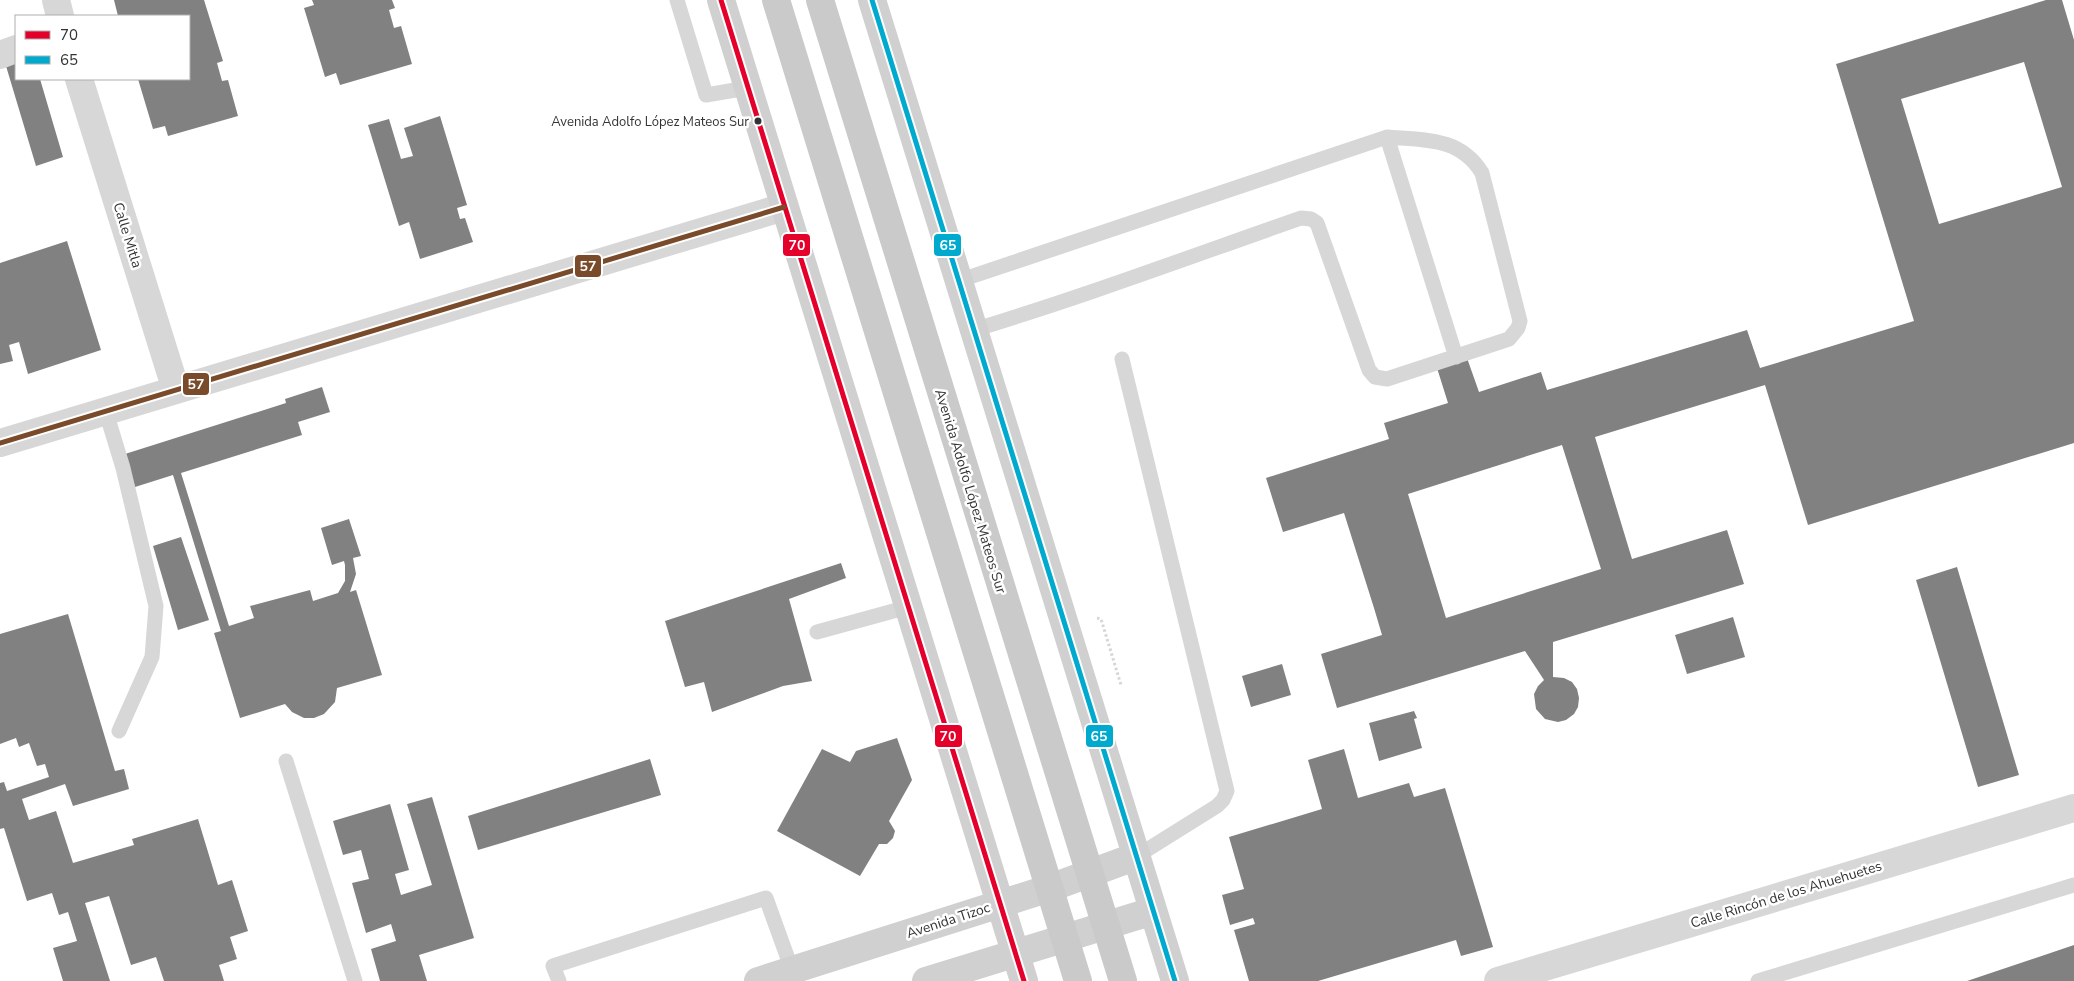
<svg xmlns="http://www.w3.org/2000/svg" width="2074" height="981" viewBox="0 0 2074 981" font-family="'Nunito Sans',sans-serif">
  <rect width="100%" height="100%" fill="#fff"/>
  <path fill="#818181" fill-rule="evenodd" d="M114 0H204L223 61 217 63 222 81 228 80 238 116 168 136 165 126 153 129 138 79H189V16H118Z
    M312 0H392L395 8 389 10 394 28 401 26 412 64 340 85 336 73 325 77 304 8 314 5Z
    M2046 0H2062L2074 40V443L1808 525 1765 385 1595 437 1632 559 1727 530 1744 584 1553 642V677L1564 678 1572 682 1577 689 1579 698 1578 707 1574 714 1566 720 1558 722 1545 719 1536 709 1534 694 1538 686 1544 680 1525 651 1337 708 1321 654 1382 635 1374 608 1344 513 1283 532 1266 478 1389 439 1384 423 1448 403 1437 368 1467 358 1479 392 1541 372 1547 390 1747 330 1760 368 1914 321 1836 64ZM2024 62 2062 187 1939 224 1901 99ZM1562 445 1601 569 1446 618 1408 494Z
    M16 62V79H40L63 157 36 166 6 66Z
    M440 116 467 205 457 208 460 219 465 218 473 242 420 259 409 222 399 226 368 125 389 119 401 159 413 156 404 128Z
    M67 241 101 350 28 374 19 342 9 345 13 361 0 364V263Z
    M322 387 330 412 298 422 302 435 181 473 229 626 254 618 250 606 310 590 313 601 338 593 345 581V565L344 561 332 565 321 528 349 519 361 556 353 558 356 574 350 592 356 590 382 675 337 688 335 702 324 714 314 718H304L292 712 285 704 240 718 214 633 221 631 173 475 135 487 125 454 286 403 285 399Z
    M181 537 209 620 178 630 153 546Z
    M841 563 846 578 789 599 812 681 783 686 712 712 704 682 685 687 665 621Z
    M1957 567 2019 775 1978 787 1916 580Z
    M68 614 115 771 124 769 129 789 73 806 65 784 22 799 29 820 56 811 73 863 134 845 132 839 198 819 218 885 232 880 248 931 230 937 237 959 219 965 224 981H164L156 957 131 965 109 896 85 903 110 981H63L53 948 77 941 68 912 59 915 52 893 27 901 4 828 0 829V783L4 782 7 791 49 777 45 764 37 766 29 743 19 747 16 738 0 744V634Z
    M1733 617 1745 657 1687 674 1675 635Z
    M1282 664 1291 695 1251 707 1242 676Z
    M1414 711 1417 718 1414 719 1422 748 1379 761 1369 723Z
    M897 738 912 780 889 821 895 831 893 838 887 844H879L860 876 777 831 822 749 850 762 856 751Z
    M1344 749 1358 798 1409 783 1414 797 1445 788 1493 947 1461 956 1456 940 1318 981H1249L1234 930 1255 924 1253 918 1230 925 1222 895 1244 889 1229 837 1322 809 1308 760Z
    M650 759 661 795 478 850 468 816Z
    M432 797 474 938 419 955 427 981H380L371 949 396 941 391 924 366 933 352 883 369 879 361 850 343 855 333 821 390 804 409 870 395 874 401 895 432 885 407 804Z
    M2074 945V981H1967Z"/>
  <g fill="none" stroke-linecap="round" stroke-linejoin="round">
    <path stroke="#d6d6d6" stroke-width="3" stroke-dasharray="2.5 2.5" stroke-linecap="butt" d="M1097 618 1101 619 1121 685"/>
    <path stroke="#d7d7d7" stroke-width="15" d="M677 0 706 95 747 88
      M1387 137 1456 357
      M958 281 1387 137C1424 140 1460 137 1482 173L1520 321 1518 328 1509 339 1387 379 1375 377 1369 370 1317 223 1311 219 1301 218C1192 256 1083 297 973 330
      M1122 359 1227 791 1223 800 1217 806 1137 856
      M106 412 123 468 156 606 152 657 119 731
      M817 632 908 607
      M286 761 355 981
      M559 981 553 966 766 898 792 970
      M1758 981 2074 885"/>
    <path stroke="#d7d7d7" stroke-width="28" d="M56 0 60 16
      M0 55 16 49
      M79 79 176 390
      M0 443 784 207
      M1498 981 2074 808"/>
    <path stroke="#d0d0d0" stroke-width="28" d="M721 0 1024 981
      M872 0 1175 981
      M758 981 1050 888 1137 856
      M926 981 1153 911"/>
    <path stroke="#cacaca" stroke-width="28" d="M776 0 1078 981
      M820 0 1123 981"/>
    <defs>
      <path id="bus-1" d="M721 0 1024 981"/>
      <path id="bus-2" d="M872 0 1175 981"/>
      <path id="bus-3" d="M0 443 784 207"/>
    </defs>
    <use href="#bus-1" stroke="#fff" stroke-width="9"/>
    <use href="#bus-2" stroke="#fff" stroke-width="9"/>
    <use href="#bus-3" stroke="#fff" stroke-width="9"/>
    <use href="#bus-1" stroke="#e4002b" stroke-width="5"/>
    <use href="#bus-2" stroke="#00a9ce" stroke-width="5"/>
    <use href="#bus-3" stroke="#7a4b2a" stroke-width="5"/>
  </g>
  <circle fill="#333" stroke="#fff" stroke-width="2" cx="758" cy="121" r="4.5"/>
  <g text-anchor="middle" stroke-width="5" stroke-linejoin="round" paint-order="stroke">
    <g font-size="13" fill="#333" stroke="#fff" text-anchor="end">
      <text x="749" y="126">Avenida Adolfo López Mateos Sur</text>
    </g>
    <g font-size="14" fill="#333" stroke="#fff">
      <text transform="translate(128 235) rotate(73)" y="5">Calle Mitla</text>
      <text transform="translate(971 491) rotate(73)" y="5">Avenida Adolfo López Mateos Sur</text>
      <text transform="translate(1786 894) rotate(-17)" y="5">Calle Rincón de los Ahuehuetes</text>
      <text transform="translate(948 920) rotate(-18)" y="5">Avenida Tizoc</text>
    </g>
  </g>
  <g stroke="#fff" stroke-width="2">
    <rect x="782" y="233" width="29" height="24" rx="5" fill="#e4002b"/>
    <rect x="933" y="233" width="29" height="24" rx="5" fill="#00a9ce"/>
    <rect x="574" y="254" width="28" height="24" rx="5" fill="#7a4b2a"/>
    <rect x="182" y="372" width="28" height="24" rx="5" fill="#7a4b2a"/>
    <rect x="934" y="724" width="29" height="24" rx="5" fill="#e4002b"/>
    <rect x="1085" y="724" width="29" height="24" rx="5" fill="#00a9ce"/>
  </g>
  <g font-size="14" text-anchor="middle" font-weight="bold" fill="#fff">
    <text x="797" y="250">70</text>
    <text x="948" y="250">65</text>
    <text x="588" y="271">57</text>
    <text x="196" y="389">57</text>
    <text x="948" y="741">70</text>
    <text x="1099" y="741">65</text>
  </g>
  <rect x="15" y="15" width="175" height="65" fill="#ffffff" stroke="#adadad"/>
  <rect x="25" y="31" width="25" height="8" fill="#e4002b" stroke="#adadad"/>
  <text x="60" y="40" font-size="15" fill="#333333">70</text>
  <rect x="25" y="56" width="25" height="8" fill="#00a9ce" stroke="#adadad"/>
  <text x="60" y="65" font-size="15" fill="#333333">65</text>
</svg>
